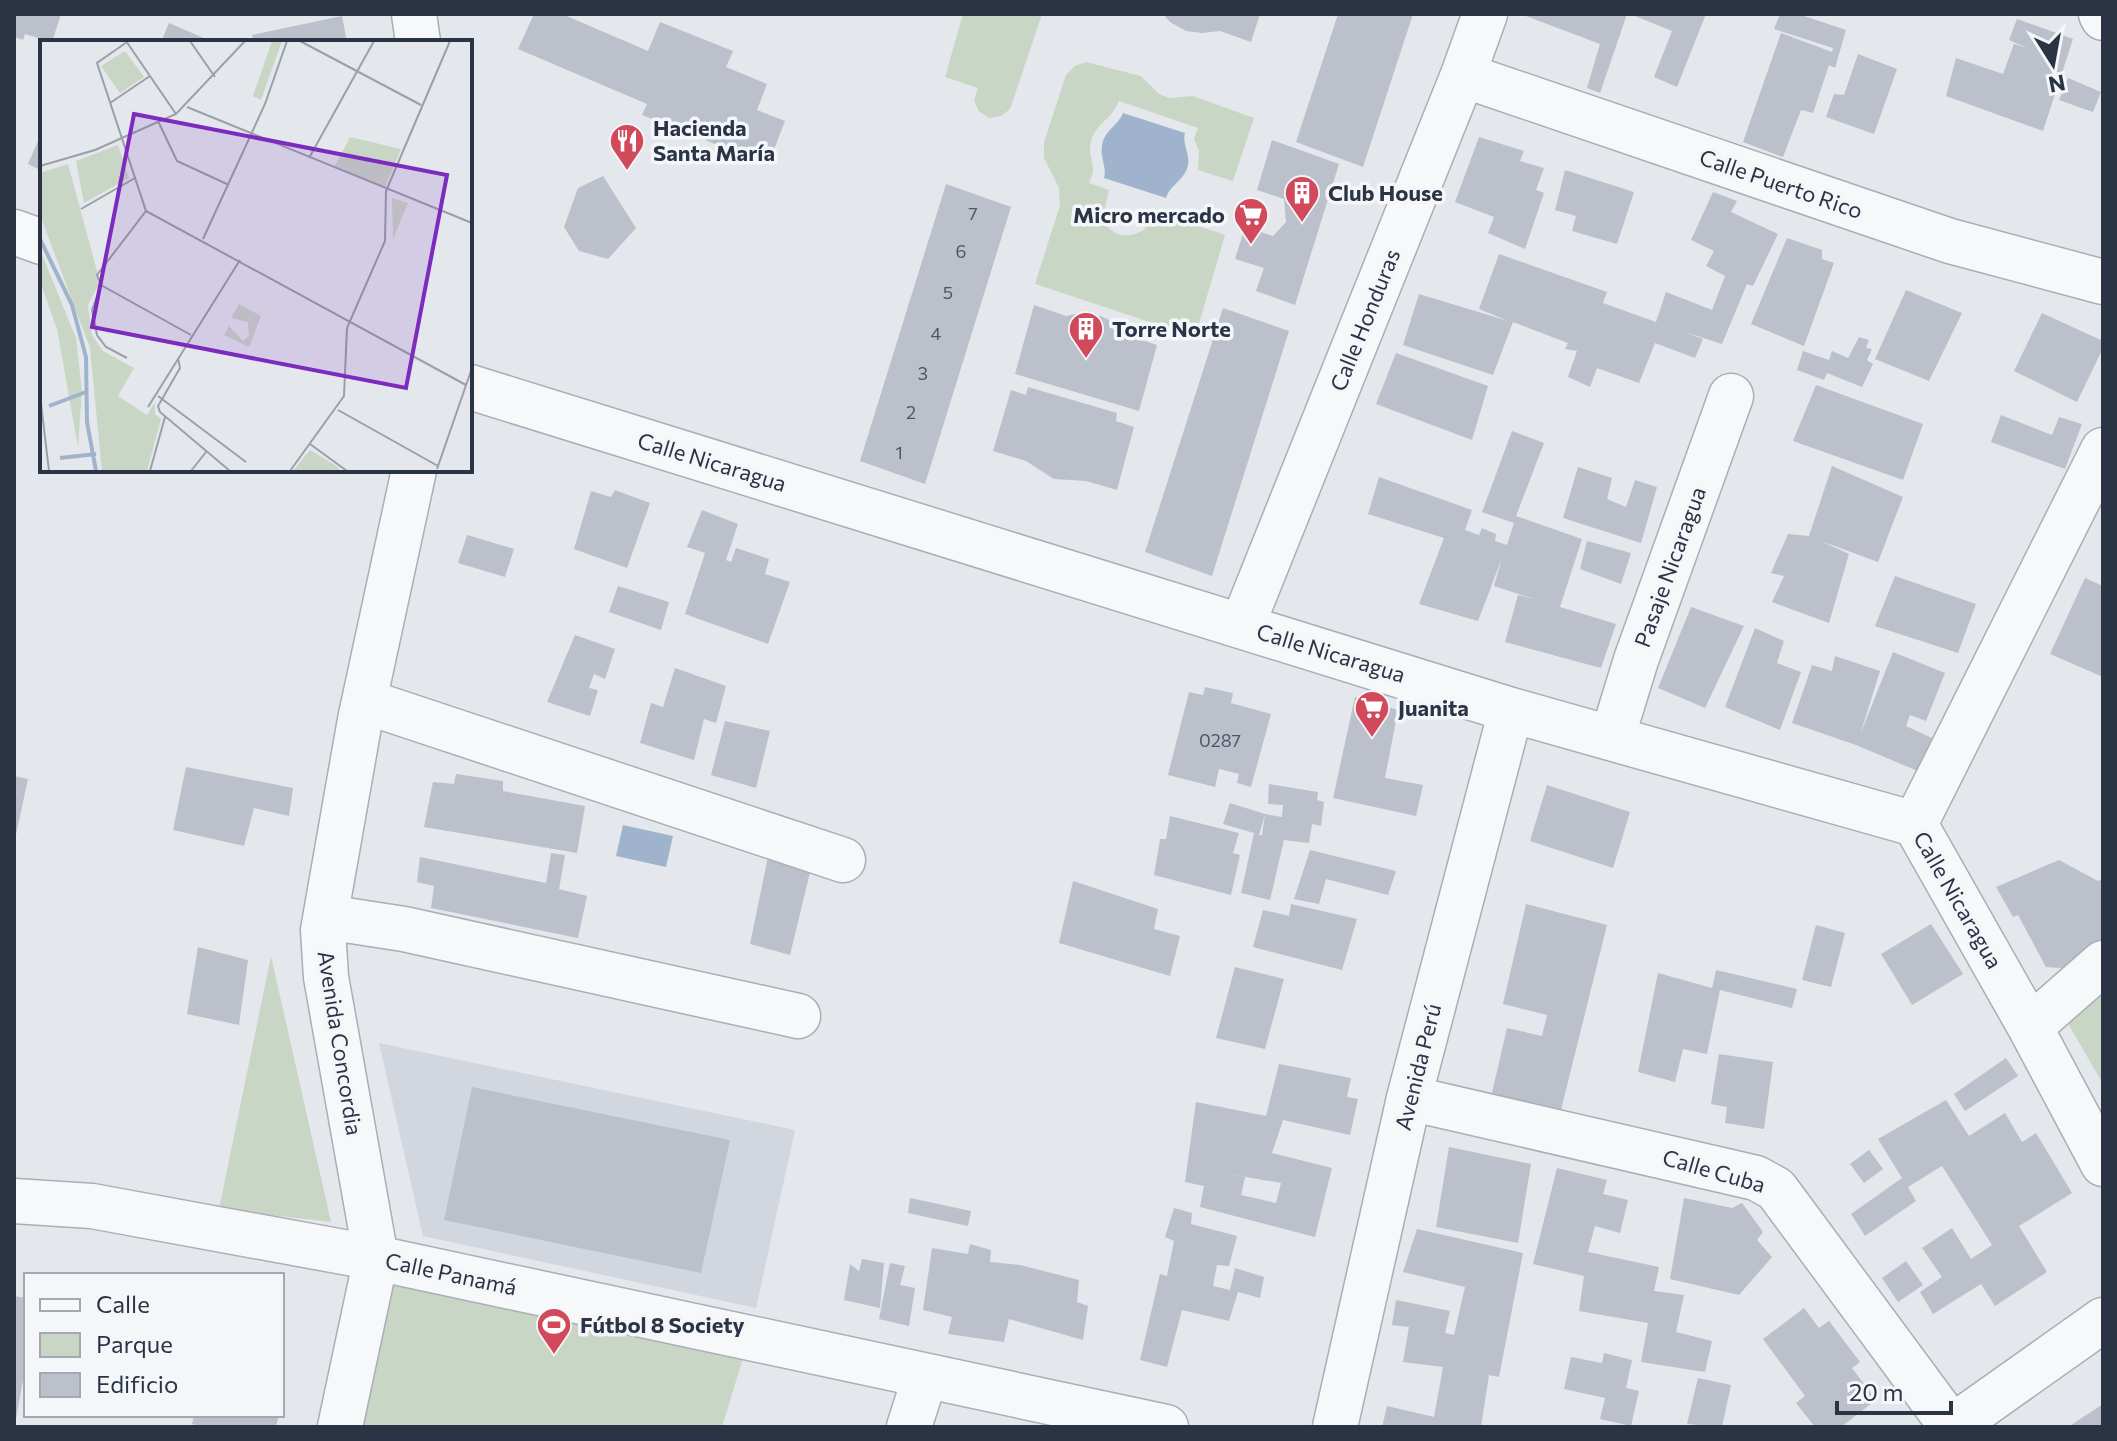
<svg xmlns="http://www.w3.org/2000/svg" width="2117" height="1441" viewBox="0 0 2117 1441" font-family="Commissioner,sans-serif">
  <rect width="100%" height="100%" fill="#e4e7ec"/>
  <path fill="#d2d6de" d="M379 1043 795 1130 756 1308 423 1236Z"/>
  <path fill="#c9d6c5" d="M963 14H1042L1010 109 1001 116 989 118 979 111 974 101 978 88 945 77Z
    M1086 62 1141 76 1159 94 1169 98 1193 96 1254 118 1233 181 1198 170 1199 151 1194 139 1198 128 1119 101C1111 120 1099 121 1092 138 1087 151 1093 158 1093 170 1093 175 1090 179 1089 183L1109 190 1102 219C1112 237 1129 240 1145 229L1152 210 1225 235 1195 337 1035 284 1060 205 1059 188 1044 158V142L1066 75 1075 66Z
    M271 956 331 1222 219 1209Z
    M2103 988V1084L2066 1020Z
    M390 1281 743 1358 722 1427H360Z"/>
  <path fill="#9fb4cc" d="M1123 113 1185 133C1182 144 1190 153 1188 165 1185 180 1170 185 1166 198L1104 178C1107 167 1100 158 1102 146 1104 130 1118 126 1123 113Z
    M623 825 673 836 666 867 616 856Z"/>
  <path fill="#bbc0ca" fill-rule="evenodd" d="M14 14H61L52 42 25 34 23 40 14 37Z
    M534 14H562L648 51 660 22 733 51 726 67 767 84 757 110 785 121 768 165 642 115 647 104 518 49Z
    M1163 14H1260L1251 42 1220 31 1202 33 1186 31 1170 22Z
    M1338 14H1413L1363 167 1296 142Z
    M1521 14H1627L1600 93 1587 88 1600 44Z
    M1630 14H1706L1677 87 1654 77 1672 31Z
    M1780 14H1798L1846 30 1835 68 1829 65 1813 113 1801 110 1783 157 1743 142 1781 33 1832 52 1833 48 1774 29Z
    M342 16 347 42H254L252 35Z
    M2017 19 2073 39 2043 131 1946 96 1956 58 2003 74 2014 44 2027 48 2009 40Z
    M169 23 213 42H161Z
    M1858 54 1897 69 1874 134 1826 117 1834 94 1844 95Z
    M2068 78 2101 92 2093 112 2059 100Z
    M42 132V171L28 164Z
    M1479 137 1524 151 1520 161 1544 168 1536 190 1544 193 1525 249 1488 233 1494 217 1455 202Z
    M1272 140 1339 164 1295 305 1256 291 1264 268 1235 259 1245 227 1273 236 1286 222 1284 199 1257 190Z
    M1565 170 1634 192 1617 244 1572 231 1576 216 1555 210Z
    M603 176 636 228 608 259 579 251 564 227 578 188Z
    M946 184 1011 207 925 484 860 461Z
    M1713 192 1737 201 1731 212 1778 234 1753 286 1747 284 1722 344 1682 331 1703 339 1695 358 1655 343 1639 383 1597 368 1590 387 1568 377 1577 351 1565 349 1568 343 1513 322 1493 375 1403 345 1419 294 1508 321 1479 309 1499 254 1607 292 1603 303 1656 322 1666 292 1712 310 1725 276 1706 266 1714 251 1691 240Z
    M1787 238 1822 250V259L1834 263 1804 346 1751 324Z
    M1906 290 1962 313 1929 381 1875 359Z
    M1034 305 1066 316 1084 312 1100 316 1116 323 1127 335 1157 345 1139 411 1015 374Z
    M1223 308 1289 331 1212 576 1145 552Z
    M2042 313 2103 341V348L2077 402 2014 371Z
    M1859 337 1869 340 1866 348 1872 349 1867 360 1873 364 1862 387 1827 373 1824 380 1797 370 1803 351 1829 360 1832 351 1848 358Z
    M1396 353 1488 386 1472 440 1376 404Z
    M1816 385 1923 424 1903 480 1793 441Z
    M1028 387 1117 413 1116 421 1134 427 1117 490 1086 481 1054 479 1026 461 993 451 1011 390 1026 395Z
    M2001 415 2052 435 2059 417 2082 424 2065 469 1991 442Z
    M1512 431 1544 443 1516 516 1582 539 1560 607 1616 624 1601 668 1505 642 1518 595 1537 600 1494 586 1502 558 1478 621 1419 604 1444 538 1368 514 1379 477 1472 510 1465 530 1479 535 1482 528 1496 534 1495 541 1507 545 1514 523 1482 512Z
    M1832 466 1903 497 1878 562 1821 541 1849 554 1829 623 1772 602 1784 576 1771 573 1788 534 1809 536Z
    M1578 467 1612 478 1607 499 1626 507 1635 480 1657 487 1641 543 1563 518Z
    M615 490 650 503 627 568 574 549 591 491 611 497Z
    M702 510 738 524 726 560 731 562 736 548 769 559 765 574 790 582 768 644 685 614 705 553 687 547Z
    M467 535 514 549 505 577 458 563Z
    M1587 541 1631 553 1621 584 1580 569Z
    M1895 576 1976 604 1958 653 1875 626Z
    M2085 578 2103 586V677L2050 654Z
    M618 586 669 602 661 630 609 612Z
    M1691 607 1744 626 1705 708 1658 688Z
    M1755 628 1784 641 1777 663 1801 672 1780 730 1725 707Z
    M575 635 615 649 605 679 594 674 589 688 598 690 590 716 547 702Z
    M1893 652 1945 673 1926 721 1910 715 1906 726 1934 739 1920 772 1856 745 1792 723 1812 665 1832 671 1835 656 1880 671 1860 735Z
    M675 668 726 686 716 723 704 719 694 760 640 743 651 703 663 707Z
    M1205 687 1233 693 1231 703 1271 714 1251 787 1237 783 1239 774 1219 769 1215 787 1168 775 1189 692 1203 695Z
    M1355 697 1398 710 1385 778 1423 785 1416 816 1333 798Z
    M725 721 770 731 756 788 711 775Z
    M186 767 293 788 289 816 254 808 244 846 173 830Z
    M456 774 503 781V791L585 806 577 853 424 827 433 782 454 784Z
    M14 776 28 779 15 839 14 838Z
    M1269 784 1318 792 1317 800 1324 802 1321 826 1312 824 1309 843 1284 840 1270 900 1241 893 1254 833 1223 824 1230 803 1265 814 1259 835H1262L1265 814 1282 817 1283 805 1268 804Z
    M1547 785 1630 812 1613 868 1530 841Z
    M1170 816 1239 833 1233 853 1240 855 1231 895 1154 875 1160 839H1166Z
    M1310 850 1396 871 1388 895 1326 879 1319 904 1294 899Z
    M769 852 812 864 790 955 750 944Z
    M551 853 565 855 559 889 587 896 578 938 431 908 434 886 417 882 420 857 546 883Z
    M2059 860 2098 881 2103 879V943L2077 969 2046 967 2018 915 2013 917 1996 887Z
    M1073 881 1158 909 1154 929 1180 936 1170 976 1059 943Z
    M1291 904 1357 919 1342 970 1253 947 1263 910 1289 916Z
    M1526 904 1607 925 1560 1114 1491 1097 1507 1028 1542 1036 1547 1015 1503 1004Z
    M1931 924 1963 974 1912 1005 1881 954Z
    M1816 925 1845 933 1831 987 1802 980Z
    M198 947 248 960 239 1025 187 1014Z
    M1235 967 1284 979 1265 1049 1216 1038Z
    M1716 970 1797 989 1792 1008 1720 990 1707 1054 1683 1049 1675 1082 1638 1072 1658 973 1712 988Z
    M1719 1054 1773 1062 1764 1129 1725 1123 1727 1107 1711 1104Z
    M2006 1058 2018 1076 1965 1111 1954 1094Z
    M1279 1064 1351 1078 1347 1097 1358 1099 1350 1135 1283 1120 1272 1153 1332 1168 1315 1237 1200 1207 1204 1186 1185 1182 1196 1102 1266 1116ZM1224 1173 1281 1183 1276 1203 1241 1195 1245 1177Z
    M472 1087 730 1140 701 1273 444 1220Z
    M1946 1100 1969 1136 2005 1113 2022 1142 2036 1133 2072 1193 2019 1226 2047 1272 1995 1306 1981 1284 1933 1314 1920 1292 1942 1277 1922 1248 1952 1228 1971 1259 1992 1245 1942 1166 1908 1187 1916 1201 1865 1236 1851 1214 1902 1178 1878 1139Z
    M1449 1147 1531 1164 1518 1243 1436 1227Z
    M1869 1150 1883 1169 1864 1183 1850 1164Z
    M1557 1168 1607 1180 1603 1194 1628 1200 1620 1233 1595 1226 1588 1252 1659 1267 1654 1291 1684 1295 1676 1332 1712 1341 1705 1372 1641 1362 1648 1323 1579 1311 1584 1276 1533 1264Z
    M910 1198 971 1211 968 1226 908 1213Z
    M1684 1198 1732 1208 1742 1203 1763 1232 1757 1240 1772 1257 1739 1295 1670 1279Z
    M1174 1208 1192 1213 1191 1224 1237 1236 1229 1266 1217 1265 1213 1286 1230 1290 1235 1268 1264 1277 1260 1298 1238 1292 1229 1321 1182 1310 1167 1367 1140 1360 1160 1274 1167 1276 1174 1241 1165 1237Z
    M1417 1229 1523 1253 1499 1377 1489 1375 1481 1427H1382L1387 1406 1434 1417 1443 1367 1403 1362 1409 1327 1392 1325 1396 1300 1450 1311 1445 1333 1454 1335 1465 1287 1403 1272Z
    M970 1244 991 1250 990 1262 1020 1265 1079 1280 1077 1302 1088 1306 1083 1340 1009 1319 1004 1342 948 1334 952 1317 923 1310 932 1248 968 1254Z
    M862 1259 884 1263 880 1308 844 1300 850 1264 859 1271Z
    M1906 1261 1923 1285 1898 1302 1882 1278Z
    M890 1263 905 1266 900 1285 915 1288 909 1326 879 1319Z
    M14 1296 26 1298V1363L16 1419Z
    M1804 1308 1819 1328 1829 1321 1860 1362 1852 1368 1876 1400 1841 1427H1827L1825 1425 1815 1427 1796 1403 1805 1396 1763 1339Z
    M1604 1353 1632 1360 1626 1388 1639 1391 1631 1426 1600 1419 1605 1398 1564 1389 1571 1357 1602 1363Z
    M1698 1378 1731 1385 1722 1427 1687 1424Z
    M2103 1404V1427H2068Z
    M194 1415H279L276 1427H206L192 1424Z"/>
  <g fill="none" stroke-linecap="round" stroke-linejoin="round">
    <defs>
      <path id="minor" d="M414 14 418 42
        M2101 14 2103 18
        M1463 75 1950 241 2103 282
        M14 232 42 242
        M470 387 1511 710 1915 824 2030 1027 2103 1164
        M1242 626 1463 75 1485 14
        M364 701 843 860
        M1612 738 1636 660 1731 396
        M1915 824 2103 450
        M326 917 404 929 798 1016
        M2030 1027 2103 963
        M1409 1098 1756 1178 1776 1189 1952 1427
        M14 1201 92 1206 376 1258 1166 1427
        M340 1427 376 1258 326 977 323 930 360 720 414 470
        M909 1427 925 1377
        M1335 1427 1409 1098 1511 710
        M1952 1427 2103 1320"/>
    </defs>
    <use href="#minor" stroke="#a9aeb7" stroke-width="47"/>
    <use href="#minor" stroke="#f7f8fa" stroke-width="44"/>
  </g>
  <defs>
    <symbol id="restaurant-pin" viewBox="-11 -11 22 30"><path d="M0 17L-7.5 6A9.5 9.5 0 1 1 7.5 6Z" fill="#d1495b" stroke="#f4f6f9"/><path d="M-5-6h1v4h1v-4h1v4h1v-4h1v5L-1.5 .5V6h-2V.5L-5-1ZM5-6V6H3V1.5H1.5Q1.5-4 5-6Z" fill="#fff"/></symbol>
    <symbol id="building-pin" viewBox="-11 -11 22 30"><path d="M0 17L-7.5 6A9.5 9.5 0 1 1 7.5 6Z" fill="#d1495b" stroke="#f4f6f9"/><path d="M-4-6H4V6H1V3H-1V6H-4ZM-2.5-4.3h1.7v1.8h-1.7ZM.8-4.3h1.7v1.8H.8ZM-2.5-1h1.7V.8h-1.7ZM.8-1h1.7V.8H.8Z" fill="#fff"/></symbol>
    <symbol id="supermarket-pin" viewBox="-11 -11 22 30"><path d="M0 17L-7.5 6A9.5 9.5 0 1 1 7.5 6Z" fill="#d1495b" stroke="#f4f6f9"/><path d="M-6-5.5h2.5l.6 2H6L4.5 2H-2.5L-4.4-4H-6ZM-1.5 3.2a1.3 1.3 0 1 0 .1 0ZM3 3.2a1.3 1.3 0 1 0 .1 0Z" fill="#fff"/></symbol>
    <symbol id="stadium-pin" viewBox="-11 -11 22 30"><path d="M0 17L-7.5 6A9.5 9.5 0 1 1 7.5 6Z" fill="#d1495b" stroke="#f4f6f9"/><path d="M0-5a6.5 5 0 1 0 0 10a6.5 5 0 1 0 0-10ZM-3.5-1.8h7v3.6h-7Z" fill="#fff"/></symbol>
  </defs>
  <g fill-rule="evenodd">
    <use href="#restaurant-pin" x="607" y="121" width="40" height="54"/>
    <use href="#building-pin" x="1282" y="173" width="40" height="54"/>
    <use href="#supermarket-pin" x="1231" y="195" width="40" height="54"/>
    <use href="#building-pin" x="1066" y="309" width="40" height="54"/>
    <use href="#supermarket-pin" x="1352" y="688" width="40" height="54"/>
    <use href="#stadium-pin" x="534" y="1305" width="40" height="54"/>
  </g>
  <g text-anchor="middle" stroke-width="7" stroke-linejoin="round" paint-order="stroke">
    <g font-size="18" fill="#4f5766">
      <text x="973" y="220">7</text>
      <text x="961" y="258">6</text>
      <text x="948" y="299">5</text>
      <text x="936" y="340">4</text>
      <text x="923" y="380">3</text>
      <text x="911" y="419">2</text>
      <text x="899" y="459">1</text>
      <text x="1220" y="747">0287</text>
    </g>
    <g font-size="22" font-weight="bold" fill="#2b3445" stroke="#f4f6f9" text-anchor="start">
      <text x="653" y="136">Hacienda<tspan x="653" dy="25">Santa María</tspan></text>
      <text x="1328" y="201">Club House</text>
      <text x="1225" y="223" text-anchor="end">Micro mercado</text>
      <text x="1112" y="337">Torre Norte</text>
      <text x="1398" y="716">Juanita</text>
      <text x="580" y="1333">Fútbol 8 Society</text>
    </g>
    <g font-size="22" fill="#2b3445" stroke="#f4f6f9">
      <text transform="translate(1781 184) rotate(19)" y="8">Calle Puerto Rico</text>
      <text transform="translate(1365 320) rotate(-68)" y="8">Calle Honduras</text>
      <text transform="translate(712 462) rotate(17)" y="8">Calle Nicaragua</text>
      <text transform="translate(1670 567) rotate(-70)" y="8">Pasaje Nicaragua</text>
      <text transform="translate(1331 653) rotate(17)" y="8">Calle Nicaragua</text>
      <text transform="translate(1958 900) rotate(60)" y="8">Calle Nicaragua</text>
      <text transform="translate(340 1043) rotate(81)" y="8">Avenida Concordia</text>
      <text transform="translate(1418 1067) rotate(-76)" y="8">Avenida Perú</text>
      <text transform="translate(1714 1171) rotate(16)" y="8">Calle Cuba</text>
      <text transform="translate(451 1274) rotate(12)" y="8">Calle Panamá</text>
    </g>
  </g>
  <g transform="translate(40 40)">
    <rect width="432" height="432" fill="#e4e7ec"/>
    <path d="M232 1H242L221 60 213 56ZM85 11 104 37 80 53 61 26ZM310 97 361 109 345 147 295 126ZM78 105 89 138 44 163 36 121ZM28 124 57 231 58 246 48 265 52 295 63 311 94 328 78 356 107 375 115 362V374L121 379 107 431H62L50 308 0 175V133ZM352 158 368 163 353 199ZM1 212 36 298 42 351 38 407 17 289 0 242ZM199 264 221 276 209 307 184 295 189 286 203 301 209 296 208 282 191 278ZM270 410 298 427 300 431H253Z" fill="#c9d6c5"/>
    <path fill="none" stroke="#9fb4cc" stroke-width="4" d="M0 199 32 265 46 317 47 382 56 431M9 366 46 352M20 418 56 414"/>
    <path fill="none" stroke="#9a9fa9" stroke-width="2" d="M86 1 136 74M150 1 175 37M260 1 381 65M87 2 57 23 106 171 426 345M70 63 110 36M147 67 432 183M118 81 137 121 189 145M269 118 334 1M0 126 55 110 136 74 205 1M41 169 95 138M106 171 57 235 61 245 151 295M163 199 225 64 247 1M61 245 52 270 57 295 66 307 87 318M138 318 140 328 118 366 120 372 190 431M0 355 9 431M118 356 206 422M108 367 200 220M298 370 398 426M270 404 307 431M397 429 432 328M110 431 125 377M151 431 166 412M250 431 304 356 307 288 345 201 346 151 410 1"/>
    <path fill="#7b2cbf" fill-opacity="0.15" stroke="#7b2cbf" stroke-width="4" d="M94 74 407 135 366 348 52 287Z"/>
    <rect width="432" height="432" fill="none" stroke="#2b3445" stroke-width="4"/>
  </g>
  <rect width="2117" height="1441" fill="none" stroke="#2b3445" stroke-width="32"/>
  <rect x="24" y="1273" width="260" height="144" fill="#f4f6f9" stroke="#a4a8b1" stroke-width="2"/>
  <rect x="40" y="1299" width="40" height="12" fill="#f7f8fa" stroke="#a4a8b1" stroke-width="2"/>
  <text x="96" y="1313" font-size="24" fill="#2b3445">Calle</text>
  <rect x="40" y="1333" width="40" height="24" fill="#c9d6c5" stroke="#a4a8b1" stroke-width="2"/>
  <text x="96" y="1353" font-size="24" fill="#2b3445">Parque</text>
  <rect x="40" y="1373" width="40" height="24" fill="#bbc0ca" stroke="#a4a8b1" stroke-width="2"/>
  <text x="96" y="1393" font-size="24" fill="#2b3445">Edificio</text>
  <g transform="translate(2053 64) rotate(169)" stroke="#f4f6f9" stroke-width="6" paint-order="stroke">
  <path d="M0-6L14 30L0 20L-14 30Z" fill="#2b3445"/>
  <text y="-12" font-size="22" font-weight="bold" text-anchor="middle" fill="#2b3445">N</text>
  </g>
  <path d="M1837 1401v12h114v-12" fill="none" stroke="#2b3445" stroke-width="4"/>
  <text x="1849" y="1401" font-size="24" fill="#2b3445" stroke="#f4f6f9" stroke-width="6" paint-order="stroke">20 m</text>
</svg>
